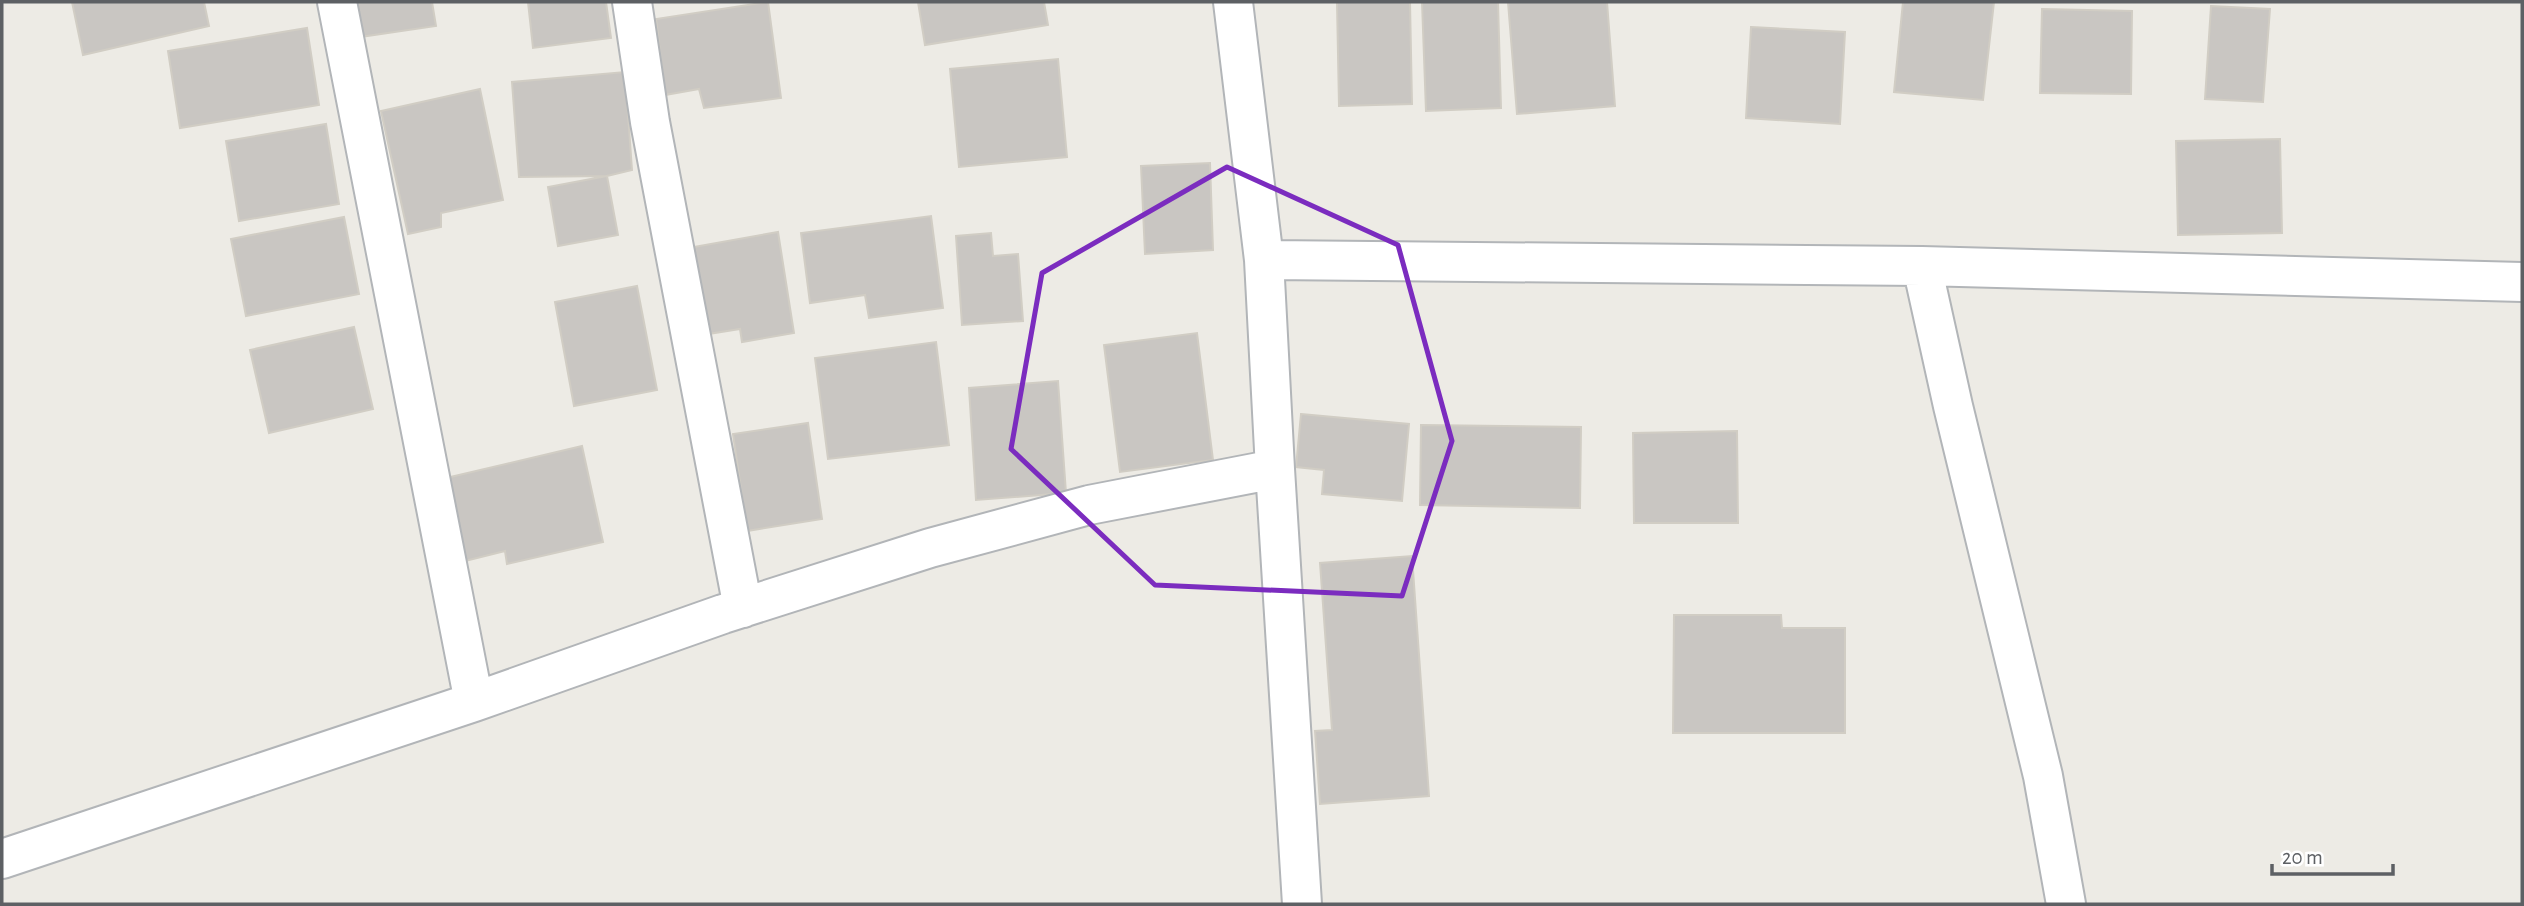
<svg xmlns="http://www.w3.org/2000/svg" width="2524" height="906" viewBox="0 0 2524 906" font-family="'Alegreya Sans',sans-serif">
  <rect width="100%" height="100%" fill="#edebe5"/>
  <path fill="#c9c6c2" stroke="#d1cdc4" stroke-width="2" d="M72 2H204L209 26 83 55Z
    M355 2H432L436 26 360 37Z
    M528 2H606L611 38 533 48Z
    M768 2 781 98 704 108 699 89 665 95 656 19Z
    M918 2H1044L1048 25 925 45Z
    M1337 2H1410L1412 104 1339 106Z
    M1422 2H1498L1501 108 1426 111Z
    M1508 2H1607L1615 106 1517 114Z
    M1903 2H1994L1983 100 1894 92Z
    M2211 6 2270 9 2263 102 2205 99Z
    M2042 9 2132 11 2131 94 2040 93Z
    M1751 27 1845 32 1840 124 1746 118Z
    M307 28 319 105 180 128 168 51Z
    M1058 59 1067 157 959 167 950 69Z
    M625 72 632 170 607 176 519 177 512 82Z
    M480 89 503 200 441 213V227L408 234 381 111Z
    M326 124 339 204 239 221 226 141Z
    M2280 139 2282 233 2178 235 2176 141Z
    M1210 163 1213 250 1145 254 1141 166Z
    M607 176 618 235 558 246 548 187Z
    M931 216 943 308 869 318 865 295 810 303 801 233Z
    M344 217 359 294 246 316 231 239Z
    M778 232 794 333 742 342 740 329 702 335 688 248Z
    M991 233 993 256 1018 254 1023 321 962 325 956 236Z
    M637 286 657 390 574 406 555 302Z
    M354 327 373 409 269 433 250 350Z
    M1197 333 1213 460 1120 472 1104 345Z
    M936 342 949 445 828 459 815 358Z
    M1058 381 1066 493 976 500 969 388Z
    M1301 414 1409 424 1402 501 1322 494 1324 470 1296 467Z
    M808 423 822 519 747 531 733 434Z
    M1421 425 1581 427 1580 508 1420 505Z
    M1737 431 1738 523H1634L1633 433Z
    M582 446 603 542 507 564 505 551 465 561 446 478Z
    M1412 556 1429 796 1320 804 1315 731 1332 730 1320 563Z
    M1674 615H1781L1782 628H1845V733H1673Z"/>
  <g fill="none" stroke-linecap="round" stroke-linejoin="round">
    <defs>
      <path id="minor" d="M337 2 474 702
        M632 2 650 122 743 608
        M1233 2 1264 260 1275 469 1302 904
        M1264 260 1922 266 2522 282
        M1922 266 1953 406 2043 776 2066 904
        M2 859 474 702 723 614 930 548 1089 505 1275 469"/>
    </defs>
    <use href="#minor" stroke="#b2b5b8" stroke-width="42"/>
    <use href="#minor" stroke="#fff" stroke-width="38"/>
  </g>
  <path fill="none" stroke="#7b2cbf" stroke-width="5" stroke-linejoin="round" d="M1227 167 1398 245 1452 441 1402 596 1155 585 1011 449 1042 273Z"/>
  <rect width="2524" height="906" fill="none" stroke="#5d6064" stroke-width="7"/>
  <path d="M2272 864v10h121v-10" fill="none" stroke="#5d6064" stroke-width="3.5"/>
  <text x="2282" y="864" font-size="21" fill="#5d6064" stroke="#ffffff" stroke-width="5" paint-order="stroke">20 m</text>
</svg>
